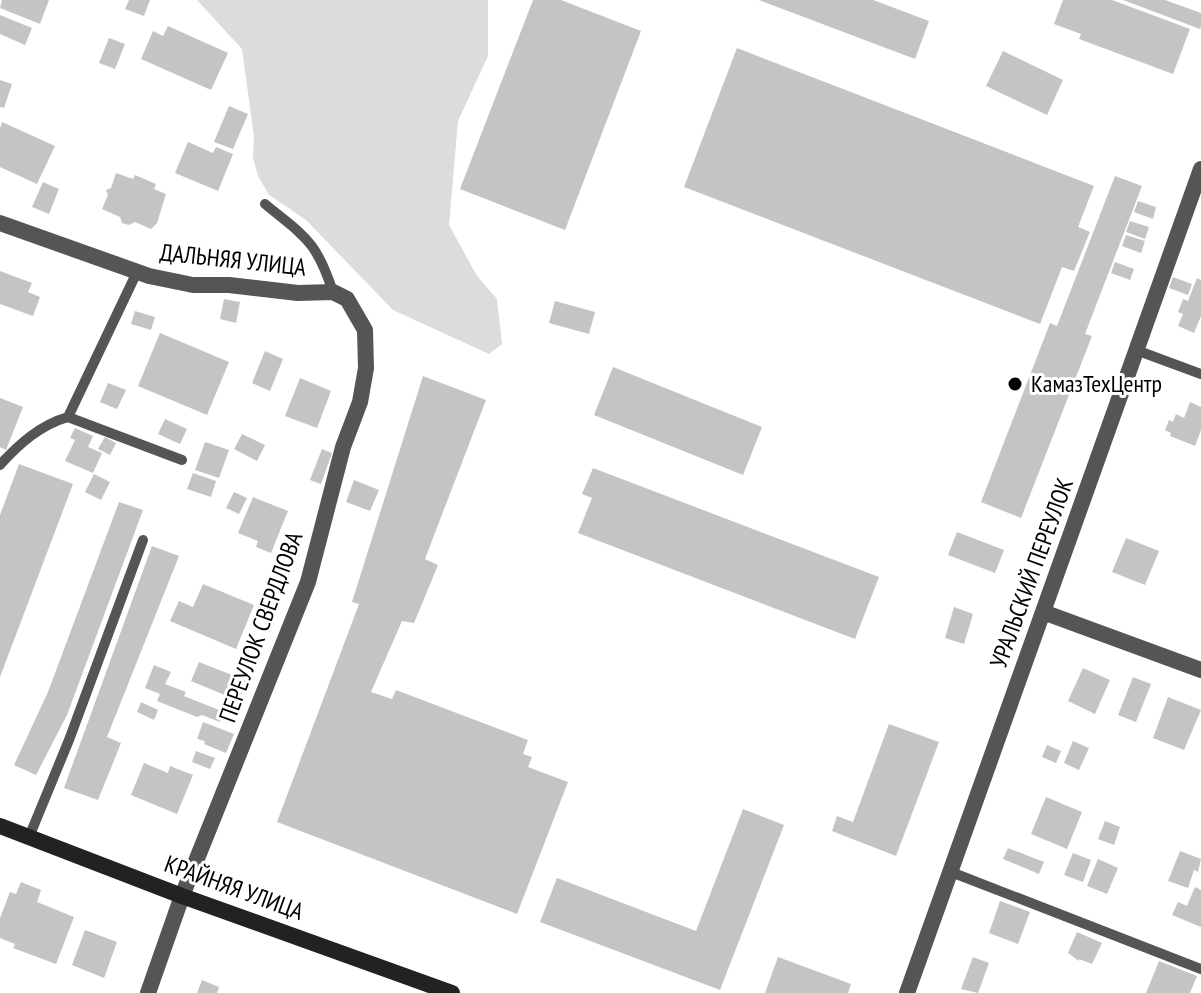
<svg xmlns="http://www.w3.org/2000/svg" width="1201" height="993" viewBox="0 0 1201 993" font-family="'PT Sans Narrow',sans-serif">
  <rect width="100%" height="100%" fill="#fff"/>
  <path fill="#dcdcdc" d="M197 0H488V56L458 121 449 225 477 276 497 299 502 344 489 354 393 310 306 220 269 195 258 176 253 158 254 137 242 49Z"/>
  <path fill="#c4c4c4" d="M2 0H49L40 24 0 8Z
    M129 0H150L144 16 125 9Z
    M533 0H561L641 31 565 230 460 189Z
    M759 0H873L929 21 915 59Z
    M1063 0H1112L1190 29 1173 74 1079 39 1081 34 1054 24Z
    M1123 0H1165L1201 13V26L1200 29Z
    M0 15 32 28 25 45 0 34Z
    M168 26 228 53 211 90 141 59 153 31 163 36Z
    M109 38 125 44 115 69 99 63Z
    M737 48 1094 186 1078 227 1090 232 1074 271 1062 267 1040 324 684 187Z
    M1003 51 1063 80 1047 115 986 86Z
    M0 80 12 84 4 108 0 107Z
    M229 106 248 114 233 149 214 142Z
    M2 122 55 146 37 184 0 167V128Z
    M188 142 213 153 216 147 233 154 218 191 175 173Z
    M116 173 133 179 135 175 156 184 154 189 166 194 157 223 151 229 135 222 129 225 122 223 120 217 102 209 108 195 106 190 111 188Z
    M1115 176 1142 186 1085 334 1092 336 1021 518 981 502 1050 323 1057 326Z
    M43 182 59 189 49 214 32 207Z
    M1138 201 1156 207 1153 219 1134 212Z
    M1130 221 1149 227 1145 239 1126 232Z
    M1126 235 1145 241 1141 253 1122 246Z
    M1115 262 1134 269 1130 280 1111 273Z
    M0 271 32 283 28 292 40 297 33 316 0 304Z
    M1173 277 1192 284 1188 295 1169 288Z
    M1197 278 1201 280V316L1194 333 1178 326 1183 314 1178 312 1183 299 1188 301Z
    M224 299 240 302 236 323 220 319Z
    M555 301 595 312 589 334 549 323Z
    M135 311 155 317 151 330 131 324Z
    M160 333 229 362 207 415 138 386Z
    M265 351 283 359 270 391 252 383Z
    M613 367 762 427 743 475 594 415Z
    M423 376 486 400 425 559 438 565 414 623 402 621 371 692 392 699 396 690 528 740 523 754 532 757 528 767 568 782 517 914 277 822 359 604 352 602Z
    M300 378 331 391 317 428 285 416Z
    M108 383 126 390 117 409 100 402Z
    M0 398 23 407 6 450 0 447Z
    M1190 402 1201 407V430L1195 446 1170 436 1171 433 1165 430 1169 420 1173 422 1176 414 1184 418Z
    M165 419 187 429 180 444 158 434Z
    M75 428 93 436 88 447 102 453 93 473 65 461 75 440 70 438Z
    M242 434 265 445 257 461 234 449Z
    M105 437 116 443 110 455 98 449Z
    M205 442 229 450 219 478 195 470Z
    M322 449 332 453 321 484 310 480Z
    M19 464 73 484 0 677V515Z
    M593 468 879 577 855 639 578 533 592 498 582 494Z
    M193 473 216 481 211 497 187 489Z
    M94 474 110 482 101 500 85 492Z
    M354 480 379 490 370 511 346 502Z
    M234 492 247 498 239 514 226 508Z
    M253 497 288 511 271 553 256 547 258 541 238 533Z
    M119 502 143 510 67 715 36 775 14 765 48 692Z
    M957 532 1004 550 995 573 948 555Z
    M1126 538 1159 551 1145 585 1112 572Z
    M152 546 179 556 107 737 121 743 98 800 64 788Z
    M203 584 254 605 236 649 170 621 179 601 193 607Z
    M954 607 973 614 964 644 945 638Z
    M199 662 247 681 239 701 191 681Z
    M154 665 171 672 165 684 186 692 184 696 224 712 220 722 202 715 197 717 157 701 160 694 145 688Z
    M1083 668 1110 680 1095 714 1068 701Z
    M1133 677 1151 684 1136 722 1118 715Z
    M1168 697 1201 710 1184 750 1153 738Z
    M141 702 158 710 154 720 137 712Z
    M203 722 234 734 226 753 204 744 205 741 197 739Z
    M889 724 939 742 896 856 832 831 837 816 853 822Z
    M1073 741 1089 748 1079 770 1064 763Z
    M1047 745 1061 751 1056 763 1042 757Z
    M196 751 215 758 210 769 192 762Z
    M144 763 168 773 170 766 193 775 177 814 131 795Z
    M1046 797 1082 812 1067 849 1031 834Z
    M743 809 784 825 720 990 540 922 557 878 696 931Z
    M1105 821 1120 827 1114 845 1098 839Z
    M1008 848 1044 862 1039 874 1003 859Z
    M1180 851 1201 859 1198 872 1194 870 1188 888 1168 881Z
    M1073 853 1091 860 1083 882 1064 875Z
    M1098 859 1118 868 1107 894 1087 886Z
    M21 882 41 890 37 902 74 917 56 964 13 948 15 944 0 938V918L10 892 16 894Z
    M1195 887 1201 890V927L1172 915 1178 902 1187 906Z
    M1000 901 1030 912 1018 944 989 933Z
    M85 930 117 942 104 978 72 965Z
    M1077 932 1102 943 1092 964 1079 959V961L1068 953Z
    M778 957 851 984 848 993H765Z
    M973 957 989 963 978 993 961 989Z
    M1159 961 1197 976 1190 993H1146Z
    M202 980 219 987 217 993H197Z"/>
  <g fill="none" stroke-linecap="round" stroke-linejoin="round">
    <path stroke="#555" stroke-width="10" d="M265 204C305 237 316 240 333 292
      M1136 350 1201 374
      M68 417 137 272
      M0 465C19 444 40 425 68 417L182 460
      M29 837 69 740 143 540
      M951 872 1201 969"/>
    <path stroke="#555" stroke-width="16" d="M0 223 149 276 193 285H229L298 293 333 292 347 299 365 330 366 368 360 402 343 447 308 582 182 896 148 993
      M1043 612 1201 670
      M907 993 1201 169"/>
    <path stroke="#222" stroke-width="16" d="M0 826 182 896 452 993"/>
  </g>
  <circle fill="#000" stroke="#fff" stroke-width="3" cx="1015" cy="384" r="8"/>
  <g text-anchor="middle" stroke-width="6" stroke-linejoin="round" paint-order="stroke">
    <g font-size="24" fill="#000" stroke="#fff">
      <text transform="translate(233 260) rotate(6)" y="8">ДАЛЬНЯЯ УЛИЦА</text>
      <text transform="translate(1032 573) rotate(-70)" y="8">УРАЛЬСКИЙ ПЕРЕУЛОК</text>
      <text transform="translate(261 627) rotate(-70)" y="8">ПЕРЕУЛОК СВЕРДЛОВА</text>
      <text transform="translate(234 888) rotate(20)" y="8">КРАЙНЯЯ УЛИЦА</text>
    </g>
    <g font-size="24" fill="#000" stroke="#fff" text-anchor="start">
      <text x="1031" y="392">КамазТехЦентр</text>
    </g>
  </g>
</svg>
